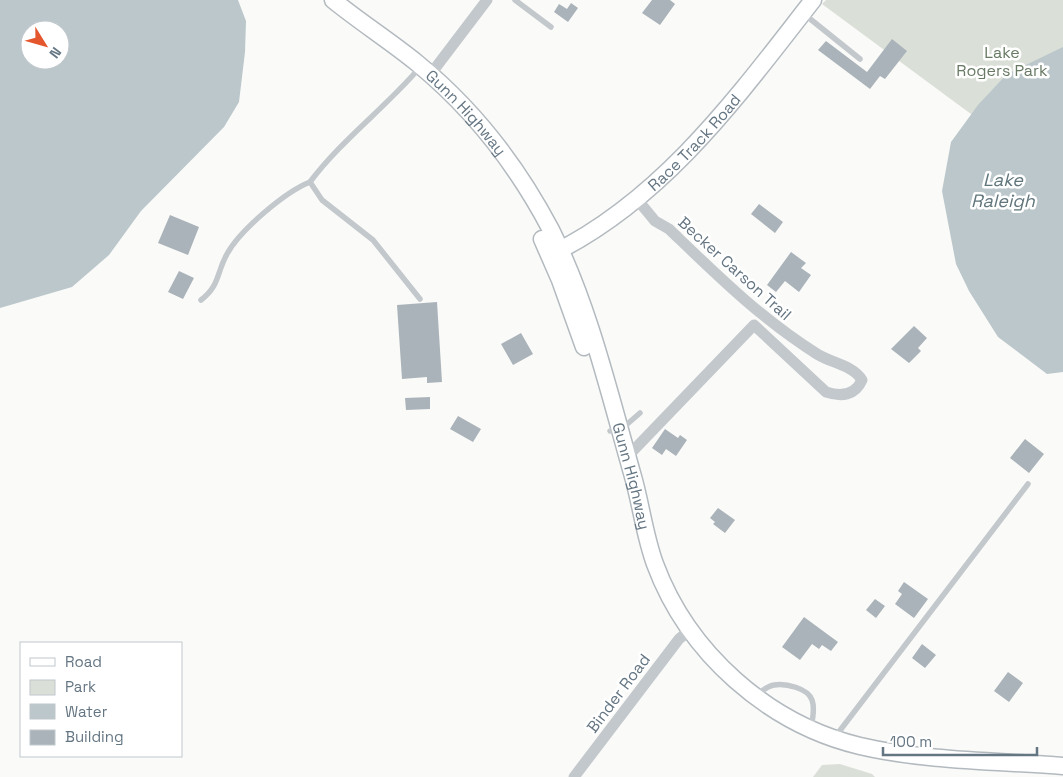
<svg xmlns="http://www.w3.org/2000/svg" width="1063" height="777" viewBox="0 0 1063 777" font-family="'Space Grotesk',sans-serif">
  <rect width="100%" height="100%" fill="#fafaf8"/>
  <path fill="#dadfd7" d="M826 0H1063V182L822 4Z
    M840 764 872 774 875 777H813L822 765Z"/>
  <path fill="#bbc7cb" fill-rule="evenodd" d="M0 0H238L246 21 245 52 239 102 224 127 141 211 109 255 72 287 0 308ZM30 30H60V60H30Z
    M1063 47V372L1047 374 998 337 969 291 956 264 942 191 951 142 978 105 1007 74Z"/>
  <path fill="#aab3b9" d="M652 0H670L675 4 660 25 642 13Z
    M571 3 578 8 568 22 554 12 559 4 567 9Z
    M892 39 907 51 885 79 880 76 870 89 818 50 826 41 867 72Z
    M759 204 783 222 775 233 751 214Z
    M170 215 199 227 188 255 158 243Z
    M791 252 806 263 801 268 811 275 799 292 785 281 776 292 767 285Z
    M179 271 194 278 183 299 168 292Z
    M437 302 442 382 427 383V377L402 379 397 305Z
    M914 326 927 338 918 348 921 351 909 363 891 349Z
    M521 333 533 354 513 365 501 344Z
    M430 397V409L406 410 405 398Z
    M458 416 481 429 473 442 450 429Z
    M665 429 678 438 680 435 687 440 676 456 666 449 662 455 652 448Z
    M1025 439 1044 454 1029 473 1010 458Z
    M718 508 735 520 725 533 713 524 715 522 710 518Z
    M904 582 928 599 914 618 895 604 902 594 898 591Z
    M875 599 885 606 876 618 866 610Z
    M804 617 838 642 831 651 822 645 819 649 812 644 800 660 782 647Z
    M922 644 936 655 925 668 912 658Z
    M1008 672 1023 683 1009 702 994 691Z"/>
  <g fill="none" stroke-linecap="round" stroke-linejoin="round">
    <defs>
      <g id="secondary">
        <path id="s1" d="M333 0C360 22 390 41 417 63 472 108 518 167 551 230 589 306 609 392 632 473 641 503 644 534 655 564 688 653 768 724 860 746 924 761 997 761 1063 766"/>
        <path d="M542 239 560 280 584 347"/>
        <path id="s2" d="M552 254C664 199 738 96 813 0"/>
      </g>
    </defs>
    <use href="#secondary" stroke="#b3babf" stroke-width="19"/>
    <path stroke="#c3c8cc" stroke-width="5.5" d="M515 0 551 27
      M804 14 860 59
      M414 74C381 111 340 142 310 182L322 200 373 240 420 299
      M201 300C220 285 216 274 227 254 240 230 285 192 310 182
      M610 431 625 426 640 413
      M757 695C762 691 767 686 774 685 785 683 808 688 812 700 815 708 813 718 811 727
      M835 737 1028 484"/>
    <path stroke="#c3c8cc" stroke-width="11" d="M430 75 487 0
      M627 457 754 325 826 392C841 397 855 396 862 380 853 365 831 363 817 354 760 318 717 275 669 229L655 221 636 198
      M574 777 679 639 690 630"/>
    <use href="#secondary" stroke="#fff" stroke-width="16"/>
  </g>
  <g text-anchor="middle" stroke-width="5" stroke-linejoin="round" paint-order="stroke">
    <g font-size="16" fill="#687a64" stroke="#fff">
      <text x="1002" y="58">Lake<tspan x="1002" dy="18">Rogers Park</tspan></text>
    </g>
    <g font-size="16" fill="#657683" stroke="#fff">
      <text dy="6" stroke="none"><textPath href="#s1" startOffset="175">Gunn Highway</textPath></text>
      <text dy="6" stroke="none"><textPath href="#s2" startOffset="182">Race Track Road</textPath></text>
      <text transform="translate(735 268) rotate(42)" y="6">Becker Carson Trail</text>
      <text dy="6" stroke="none"><textPath href="#s1" startOffset="580">Gunn Highway</textPath></text>
      <text transform="translate(618 693) rotate(-53)" y="6">Binder Road</text>
    </g>
    <g font-size="18" font-style="italic" fill="#60757c" stroke="#fff">
      <text x="1003" y="186">Lake<tspan x="1003" dy="21">Raleigh</tspan></text>
    </g>
  </g>
  <rect x="20" y="642" width="162" height="115" fill="#ffffff" stroke="#c1c8cd"/>
  <rect x="30" y="658" width="25" height="8" fill="#ffffff" stroke="#c1c8cd"/>
  <text x="65" y="667" font-size="15" fill="#657683">Road</text>
  <rect x="30" y="680" width="25" height="15" fill="#dadfd7" stroke="#c1c8cd"/>
  <text x="65" y="692" font-size="15" fill="#657683">Park</text>
  <rect x="30" y="704" width="25" height="15" fill="#bbc7cb" stroke="#c1c8cd"/>
  <text x="65" y="717" font-size="15" fill="#657683">Water</text>
  <rect x="30" y="730" width="25" height="15" fill="#aab3b9" stroke="#c1c8cd"/>
  <text x="65" y="742" font-size="15" fill="#657683">Building</text>
  <g transform="translate(45 45) rotate(127)"><circle r="24" fill="#ffffff" stroke="#c1c8cd"/>
  <path d="M0-4L9 19L0 12L-9 19Z" fill="#e4572e"/>
  <text y="-8" font-size="14" font-weight="bold" text-anchor="middle" fill="#657683">N</text>
  </g>
  <path d="M883 747v8h154v-8" fill="none" stroke="#657683" stroke-width="2.5"/>
  <text x="890" y="747" font-size="15" fill="#657683" stroke="#ffffff" stroke-width="4" paint-order="stroke">100 m</text>
</svg>
